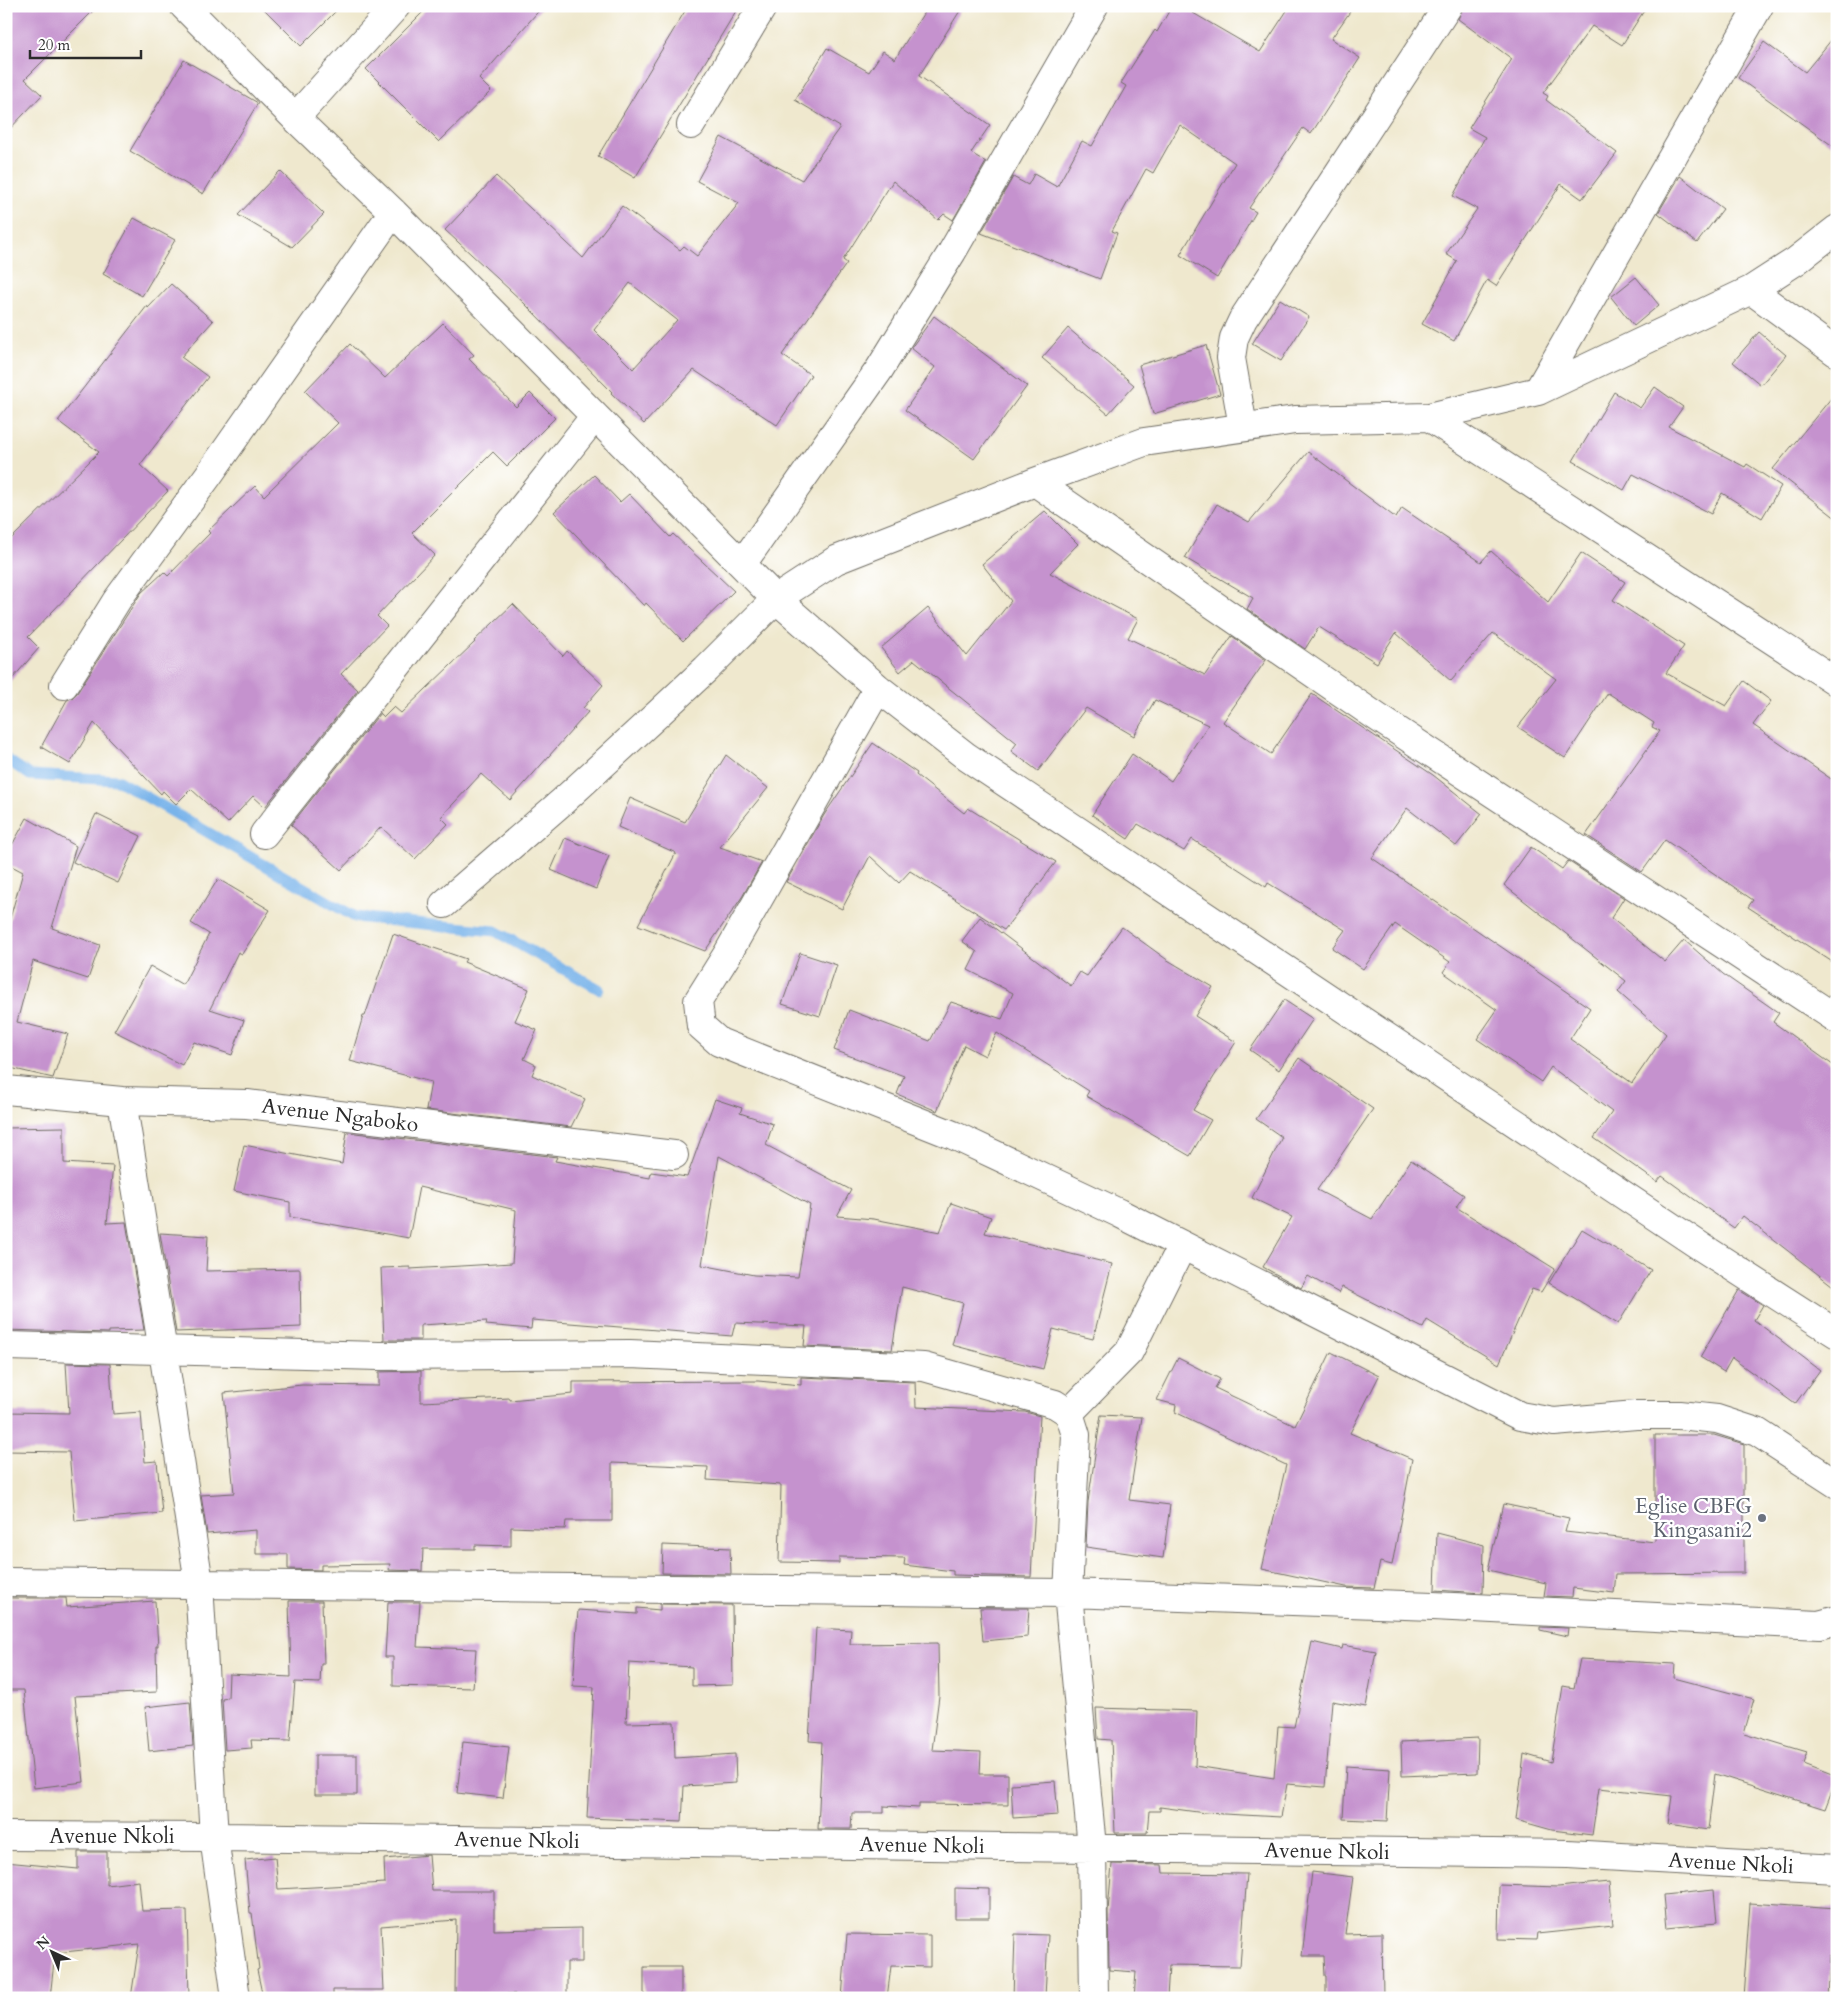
<svg xmlns="http://www.w3.org/2000/svg" width="1843" height="2004" viewBox="0 0 1843 2004" font-family="Cardo,serif">
  <rect width="100%" height="100%" fill="#fff"/>
  <filter id="ink" filterUnits="userSpaceOnUse"><feTurbulence type="fractalNoise" baseFrequency=".02" numOctaves="2"/><feDisplacementMap in="SourceGraphic" scale="10" xChannelSelector="R" yChannelSelector="G"/><feConvolveMatrix kernelMatrix="1 2 1 2 8 2 1 2 1" color-interpolation-filters="sRGB"/></filter>
  <filter id="wash" filterUnits="userSpaceOnUse"><feTurbulence type="fractalNoise" baseFrequency=".0096" numOctaves="4" result="noise"/><feDisplacementMap in="SourceGraphic" scale="20" xChannelSelector="R" yChannelSelector="G"/><feGaussianBlur stdDeviation="1.12" result="paint"/><feColorMatrix in="noise" values="0 0 0 0 0 0 0 0 0 0 0 0 0 0 0 0 0 1.4 0 .05"/><feComposite in="paint" operator="in"/></filter>
  <g filter="url(#wash)">
    <rect width="100%" height="100%" fill="#efe8ce"/>
    <g fill="none" stroke-linecap="round" stroke-linejoin="round">
      <path stroke="#79b4ea" stroke-width="11" d="M6 759 30 775 117 780 355 917 495 931 599 989"/>
    </g>
    <g id="blocks">
      <path fill="#c592ce" fill-rule="evenodd" d="M6 6H98L25 79 42 95 6 133Z
        M261 6H341L301 46Z
        M429 6H543L479 79 491 91 439 142 366 69Z
        M688 6H739L635 178 598 156Z
        M928 6H963L919 76 990 125 971 153 986 162 953 220 944 214 938 220 893 181 843 260 847 263 782 355 811 375 777 425 694 370 644 424 611 393 612 392 524 303 445 230 496 176 583 258 622 206 680 250 684 246 697 256 739 203 697 181 721 137 802 180 840 127 795 100 827 48 869 72 883 51 895 59ZM630 283 677 320 633 369 594 330Z
        M1172 6H1181L1260 52 1290 6H1354L1331 39 1360 58 1311 134 1303 128 1249 208 1256 212 1217 278 1180 255 1235 163 1180 125 1153 173 1146 169 1112 231 1117 233 1100 279 981 233 1013 177 1028 185 1034 174 1057 187 1082 141 1092 146 1126 86 1121 83 1155 30 1157 32Z
        M1464 6H1647L1622 45 1592 26 1543 93 1548 96 1546 100 1617 153 1582 199 1561 184 1496 286 1487 280 1454 341 1422 324 1457 261 1446 254 1477 209 1453 196 1485 137 1469 128 1512 59 1458 19Z
        M1837 33V149L1738 78 1764 42 1805 72Z
        M184 60 258 103 203 194 130 151Z
        M280 171 324 214 292 247 238 215Z
        M1680 176 1723 209 1697 243 1658 213Z
        M134 218 175 240 142 296 103 274Z
        M1636 277 1659 305 1634 326 1611 297Z
        M171 284 213 321 181 357 208 377 140 465 168 491 28 637 39 648 6 686V544L99 452 58 421 147 306 148 308Z
        M1280 299 1309 317 1281 361 1252 344Z
        M934 316 1027 386 974 459 905 410 935 367 911 348Z
        M443 323 474 355 469 359 516 407 530 393 555 418 507 466 493 452 412 533 435 555 377 616 387 626 341 674 358 690 265 807 253 796 228 823 191 789 176 804 163 791 161 794 94 723 70 764 41 747 67 700 72 698 77 693 141 593 164 572 168 576 210 533 208 531 255 486 264 496 338 423 305 391 350 344 385 378Z
        M1068 328 1134 385 1108 414 1042 358Z
        M1759 332 1786 355 1761 385 1733 362Z
        M1206 345 1220 394 1153 414 1139 365Z
        M1655 387 1683 407 1669 427 1745 467 1747 464 1781 486 1762 518 1722 493 1711 514 1633 474 1624 490 1573 461 1614 392 1640 408Z
        M1837 391V519L1773 469Z
        M1308 452 1396 518 1402 508 1481 562 1491 551 1548 602 1581 553 1625 582 1613 600 1684 646 1666 673 1726 706 1744 681 1771 701 1753 725 1837 783V965L1748 907 1753 900 1665 840 1642 872 1586 835 1660 731 1652 727 1654 723 1608 693 1565 758 1518 727 1556 679 1493 633 1451 681 1396 633 1377 663 1319 627 1305 649 1247 609 1253 598 1185 558 1217 504 1249 522Z
        M594 475 620 502 629 494 670 537 673 534 734 591 683 641 646 603 644 606 554 512Z
        M1045 511 1078 544 1050 573 1138 619 1128 638 1205 675 1232 636 1266 660 1223 722 1271 754 1312 694 1433 775 1482 814 1456 846 1407 808 1372 858 1590 1008 1570 1039 1632 1083 1666 1034 1618 992 1626 981 1504 885 1531 847 1562 869 1568 861 1624 898 1611 918 1665 962 1684 940 1723 974 1779 1013 1773 1022 1837 1068V1289L1743 1216 1734 1228 1662 1176 1657 1182 1594 1138 1612 1112 1551 1067 1541 1082 1477 1039 1497 1010 1443 972 1450 962 1395 924 1363 969 1332 948 1345 930 1268 883 1266 887 1192 839 1184 851 1138 824 1128 839 1092 815 1132 754 1171 781 1208 725 1155 700 1134 736 1086 708 1038 771 1011 751 1017 743 914 660 900 672 881 648 928 608 967 656 1011 601 982 564Z
        M513 604 563 656 567 651 603 685 583 708 588 712 510 800 481 774 441 817 448 824 415 859 381 827 341 870 291 825 380 713 384 717 394 707 401 713 475 642 474 641Z
        M873 743 917 773 916 775 964 813 968 808 1056 862 1004 930 910 871 899 883 870 856 842 909 786 882 824 815Z
        M726 755 768 788 720 847 762 862 742 897 705 951 638 925 676 853 618 827 630 798 685 822Z
        M96 814 141 836 118 883 73 862Z
        M27 818 76 846 52 928 100 945 88 979 33 961 17 1022 68 1034 53 1078 6 1067V933L23 872 6 863V856Z
        M565 838 609 856 596 889 551 870Z
        M218 879 270 910 242 954 238 952 210 1009 244 1020 232 1055 194 1042 182 1065 114 1031 150 966 183 985 209 934 191 923Z
        M980 917 1071 986 1080 972 1087 976 1122 927 1166 959 1213 987 1195 1016 1236 1042 1193 1110 1211 1120 1190 1156 1086 1096 1089 1091 997 1033 985 1056 964 1045 937 1111 897 1094 904 1076 834 1050 849 1010 930 1041 951 1002 1002 1019 1013 993 968 970 977 952 962 941Z
        M393 934 466 959 464 962 529 989 515 1021 537 1030 524 1059 536 1065 532 1075 585 1099 571 1127 426 1110 431 1082 350 1061 363 1016H365Z
        M800 953 837 965 820 1016 782 1004Z
        M1284 1000 1313 1019 1279 1070 1250 1050Z
        M1299 1058 1373 1109 1317 1190 1372 1219 1411 1160 1464 1195 1456 1207 1555 1269 1541 1292 1532 1289 1499 1364 1427 1320 1423 1328 1342 1287 1339 1293 1308 1276 1301 1288 1263 1267 1292 1217 1252 1198 1282 1137 1256 1119Z
        M715 1099 742 1108 740 1113 773 1124 766 1145 851 1190 837 1216 874 1219 940 1232 951 1203 991 1217 985 1233 1112 1264 1093 1339 1053 1329 1043 1369 952 1345 963 1303 902 1287 892 1350 804 1346 806 1326 735 1323 732 1336 532 1320 531 1329 486 1325 487 1321 421 1325V1340H384L381 1268 410 1267V1269L512 1263 516 1210 419 1187 409 1238 290 1217V1202L234 1191 244 1145 342 1164 347 1132 557 1157 555 1161 650 1178 651 1172 687 1177ZM719 1156 810 1205 798 1277 754 1275 702 1265Z
        M64 1127V1163L113 1166 107 1223 126 1222 144 1330 109 1331V1333L6 1330V1128Z
        M1582 1229 1651 1270 1618 1324 1549 1283Z
        M160 1233 208 1236 206 1271 300 1269 301 1327 176 1332Z
        M1739 1290 1763 1305 1754 1320 1820 1370 1795 1404 1732 1358 1724 1372 1700 1357Z
        M1331 1352 1379 1376 1350 1433 1412 1459 1392 1565 1380 1562 1374 1588 1346 1587 1262 1569 1286 1465 1175 1412 1176 1405 1157 1400 1178 1358 1220 1379 1215 1388 1295 1426Z
        M66 1363 110 1364 113 1414 141 1412 145 1462 157 1461 162 1513 75 1521 69 1452 6 1451V1412L69 1413Z
        M421 1371V1402L510 1398V1400L573 1394V1382L758 1381 801 1385V1377L915 1382 916 1407 1025 1412 1040 1416 1031 1577 953 1575V1571L904 1565 905 1558 839 1557V1563L779 1562 781 1485 707 1480 708 1467 612 1463V1521H566L565 1529 511 1527V1546L475 1545V1549H423L422 1571 389 1570 390 1564 321 1565V1570L288 1569V1554H256V1530L207 1534 201 1495 234 1493 224 1393 302 1385 379 1386V1372Z
        M1101 1415 1142 1417 1129 1500 1170 1505 1163 1558 1086 1547 1088 1502Z
        M1655 1435H1714L1744 1444V1573L1616 1574 1614 1593 1573 1588 1572 1597 1544 1596 1546 1583 1488 1570 1503 1504 1569 1518 1565 1532 1655 1542Z
        M1437 1533 1484 1545 1483 1593 1435 1590Z
        M663 1545 730 1548 731 1574 662 1573Z
        M6 1598H66L67 1607 155 1601 158 1646H156L157 1692 75 1696 84 1782 34 1788 24 1690H6Z
        M289 1601H322L324 1664H321L320 1683 295 1682 290 1741 251 1740 252 1748 225 1750 222 1699 228 1698 229 1674 291 1677Z
        M388 1602H420L417 1647 476 1649 473 1688 393 1686V1657H385Z
        M660 1604 732 1605 733 1685 692 1686V1667L629 1663 626 1723 674 1722 675 1758 735 1754 736 1783 684 1786 682 1822 587 1818 594 1687 573 1686 578 1610 637 1614V1608L660 1610Z
        M980 1608H1029L1027 1637 983 1641Z
        M1540 1627 1568 1628 1567 1636 1540 1630Z
        M816 1628 851 1630 850 1644 938 1643 939 1696 932 1750 981 1752 980 1774H1008V1805L919 1804V1808L884 1806V1813H852L851 1829H818L822 1742 809 1741Z
        M1312 1642 1342 1649 1343 1645 1376 1651 1366 1707 1332 1701 1325 1787 1287 1784 1281 1817 1205 1813 1160 1807V1811H1149L1147 1833H1115L1111 1740 1098 1739 1096 1708 1197 1711 1195 1766 1274 1778 1278 1726 1294 1727Z
        M1580 1659 1675 1664 1674 1678 1754 1699 1744 1733 1807 1752 1803 1764 1837 1777 1825 1809 1715 1774 1708 1830 1668 1824 1672 1796 1599 1788 1592 1835 1552 1830 1516 1820 1524 1754 1551 1762 1563 1686 1574 1688Z
        M190 1702 193 1746 149 1751 145 1707Z
        M1478 1738 1477 1773 1402 1776 1401 1742Z
        M463 1742 509 1747 503 1798 457 1793Z
        M315 1755H357V1795H315Z
        M1346 1766 1390 1769 1387 1821 1343 1819Z
        M1055 1781 1058 1815 1013 1818 1011 1784Z
        M78 1852H107V1885L139 1881 142 1911 187 1910 189 1998H131L139 1944 55 1953 50 1998H6L9 1949H6V1862L78 1869Z
        M429 1855 432 1891H494V1930L582 1928V1962H567V1998H515V1994L455 1993 456 1920 381 1926 384 1990H333V1998H263L257 1970 259 1969 252 1913H250L245 1860 275 1857 278 1889 385 1883 384 1859Z
        M1112 1864 1162 1865 1163 1873 1247 1874 1240 1966 1169 1965 1167 1998H1134L1136 1972 1109 1970 1108 1911Z
        M1312 1872 1353 1877 1345 1934 1382 1933 1383 1998H1326V1976H1325L1324 1956H1302Z
        M1609 1882 1613 1926 1537 1934 1536 1940 1498 1939 1499 1885 1558 1887Z
        M955 1888 989 1889V1918H955Z
        M1714 1890 1717 1923 1667 1928 1664 1895Z
        M1750 1903 1837 1909V1955H1830L1828 1998H1743Z
        M847 1934 930 1935V1967L891 1966 887 1998H842Z
        M1015 1934 1048 1935 1045 1998H1013Z
        M644 1967H681V1998H644Z"/>
    </g>
  </g>
  <g filter="url(#ink)">
    <use href="#blocks" fill-opacity="0" stroke="#706d64" stroke-width="1"/>
    <g fill="none" stroke-linecap="round" stroke-linejoin="round">
      <defs>
        <path id="minor" d="M184 6 295 118 393 212 776 599 878 688 967 757 1703 1248 1837 1334
          M295 118 396 6
          M691 125 763 6
          M1751 290 1837 353
          M1538 391 1759 6
          M1429 417 1837 682
          M1243 427 1231 358 1234 338 1243 319 1448 6
          M1035 482 1377 717 1837 1019
          M742 564 879 370 952 252 1094 6
          M64 685 117 600 208 476 393 212
          M878 688 728 953 698 1001 701 1026 719 1042 953 1135 1119 1213 1520 1416 1554 1422 1636 1415H1679L1717 1419 1757 1432 1837 1484
          M264 834 595 416
          M444 904 563 801 660 712 706 669 776 599 836 560 1035 482 1144 442 1295 420 1429 417 1538 391 1751 290 1796 261 1837 229
          M6 1090 122 1101 247 1104 674 1155
          M122 1101 163 1351 199 1583 214 1837 236 1998
          M6 1346 379 1356 630 1354 924 1367 1055 1404 1069 1413 1076 1435 1068 1593 1092 1847 1094 1998
          M1069 1413 1129 1352 1182 1246
          M6 1582 1068 1593 1433 1606 1819 1625 1837 1620
          M6 1836 214 1837 1568 1854 1837 1869"/>
      </defs>
      <use href="#minor" stroke="#706d64" stroke-width="30"/>
      <use href="#minor" stroke="#fff" stroke-width="28"/>
    </g>
  </g>
  <circle fill="#6b7280" stroke="#fff" stroke-width="2" cx="1762" cy="1518" r="5"/>
  <g text-anchor="middle" stroke-width="4.5" stroke-linejoin="round" paint-order="stroke">
    <g font-size="21" fill="#2b2b2b" stroke="#fff">
      <text transform="translate(340 1115) rotate(7)" y="7">Avenue Ngaboko</text>
      <text x="112" y="1843">Avenue Nkoli</text>
      <text transform="translate(517 1840) rotate(1)" y="7">Avenue Nkoli</text>
      <text transform="translate(922 1845) rotate(1)" y="7">Avenue Nkoli</text>
      <text transform="translate(1327 1851) rotate(1)" y="7">Avenue Nkoli</text>
      <text transform="translate(1731 1863) rotate(3)" y="7">Avenue Nkoli</text>
    </g>
    <g font-size="21" fill="#5b616d" stroke="#fff" text-anchor="end">
      <text x="1752" y="1513">Eglise CBFG<tspan x="1752" dy="24">Kingasani2</tspan></text>
    </g>
  </g>
  <rect width="1843" height="2004" fill="none" stroke="#fff" stroke-width="25"/>
  <g transform="translate(52 1952) rotate(316)" stroke="#ffffff" stroke-width="4" paint-order="stroke">
  <path d="M0-4L9 19L0 12L-9 19Z" fill="#2b2b2b"/>
  <text y="-8" font-size="14" font-weight="bold" text-anchor="middle" fill="#2b2b2b">N</text>
  </g>
  <path d="M30 50v8h111v-8" fill="none" stroke="#2b2b2b" stroke-width="2.5"/>
  <text x="38" y="50" font-size="15" fill="#2b2b2b" stroke="#ffffff" stroke-width="4" paint-order="stroke">20 m</text>
</svg>
